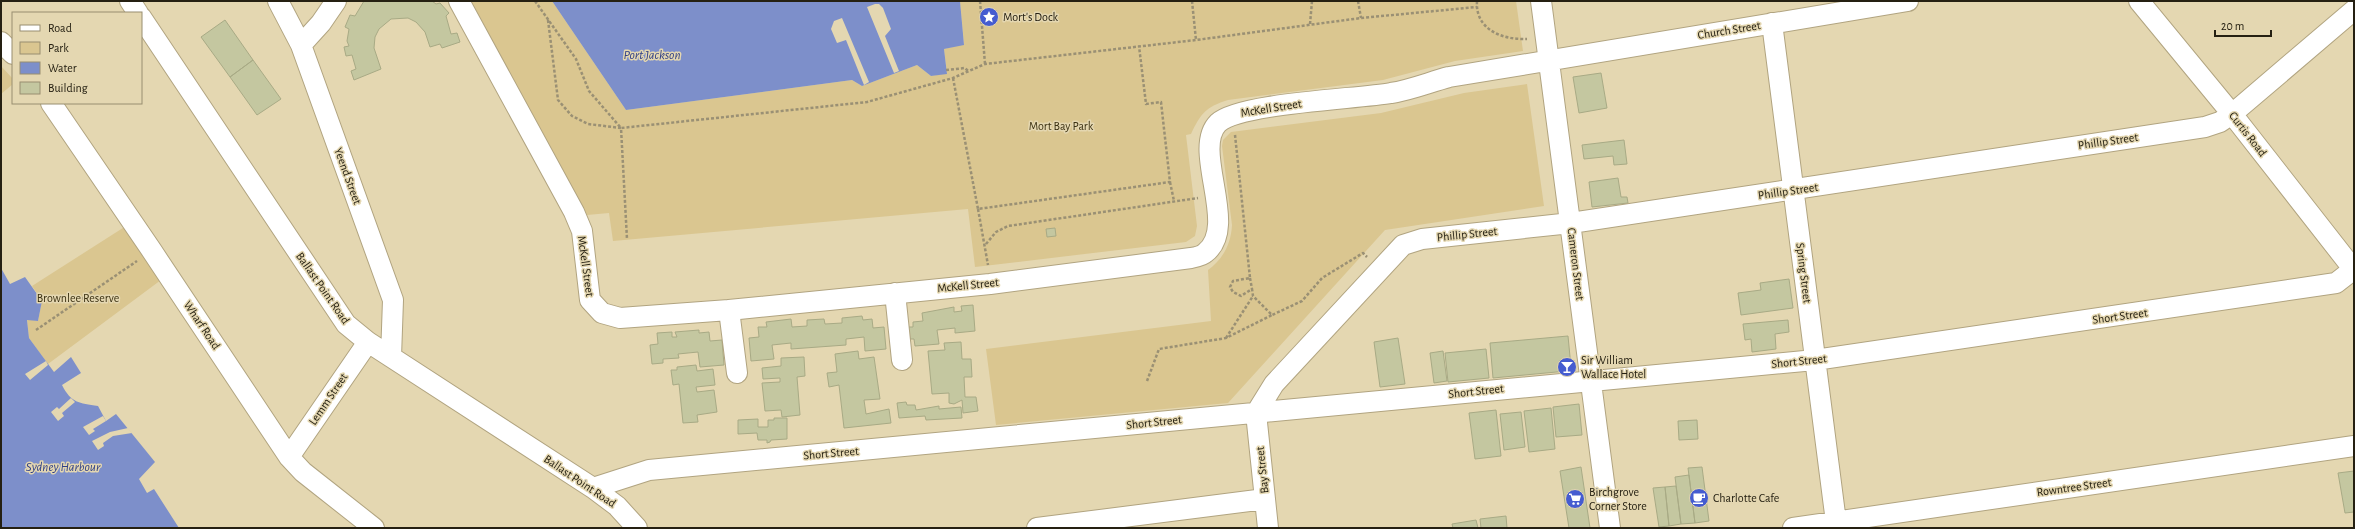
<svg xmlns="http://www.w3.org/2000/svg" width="2355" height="529" viewBox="0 0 2355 529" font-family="'Alegreya Sans',sans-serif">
  <rect width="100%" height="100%" fill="#e4d7b1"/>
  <path fill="#dac690" d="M471 1H552L626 110 852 80 862 86 917 65 931 76 947 73 944 49 964 44 960 1H1516L1523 51 1455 61 1383 80 1228 100C1206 107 1201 113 1191 134L1186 135 1197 226 1195 236 1186 242 975 267 968 209 613 241 609 213 587 215Z
    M1 66 13 79V84L1 94Z
    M1527 84 1544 206 1385 230 1228 403 996 425 986 349 1211 321 1208 270C1223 259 1231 244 1232 225L1222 146 1223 140 1231 132 1381 113 1464 93Z
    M126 226 161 280 48 364 29 338 27 319 38 321 42 301 32 286Z"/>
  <path fill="#7d8fca" d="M552 1H960L964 45 944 49 947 74 931 76 917 65 862 86 852 80 626 110Z
    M1 268 10 284 25 277 42 301 38 321 27 320 29 338 54 372 71 357 81 373 62 385C71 403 79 403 98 406L106 421 116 414 155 462 139 479 147 493 154 489 179 528H1Z"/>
  <path fill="#e4d7b1" d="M875 4H879L883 8 891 29 885 36 899 71 894 73 867 7Z
    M842 18 869 82 864 85 846 40 837 43 831 29 834 21Z
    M46 361 48 365 30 380 25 374Z
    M71 398 75 402 62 413 64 416 58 421 51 412 57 407 59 409Z
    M103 416 106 421 93 429 95 431 89 435 83 427Z
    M128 428 132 433 113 436 103 443 104 446 98 450 92 441 110 432Z"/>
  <path fill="#c4c7a0" stroke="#a8aa85" d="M364 1H432L436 4 440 3 449 13 446 16 451 34 457 33 460 42 442 48 440 44 430 47 425 32 416 22 408 18 391 19 379 29 375 37 374 48 381 69 354 80 351 71 356 69 352 55 346 56 344 47 349 46 347 41 349 29 345 27 350 15 355 16Z
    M225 20 253 60 230 77 201 37Z
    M253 60 281 99 257 115 230 77Z
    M1601 73 1607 108 1579 113 1573 77Z
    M1624 140 1627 164 1614 165 1613 156 1584 159 1582 145Z
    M1618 178 1621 197H1627L1628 203 1592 207 1589 182Z
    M1055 228 1056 236 1047 237 1046 229Z
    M1789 279 1793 308 1741 315 1738 293 1761 290 1760 283Z
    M973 305 975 331 955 333V328L937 330 939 344 915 346 914 339H910L908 327H913V322L923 321 922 313 954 307V312L962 311 961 306Z
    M862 316 863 320 872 319 873 328 884 327 886 349 865 351 864 337 846 339V345L791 349V343L772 345 774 359 751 361 749 338 759 337 758 327H767L766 322 791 319 792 327 807 326V320L824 319 825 324 842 323V318Z
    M1788 320 1789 332 1775 334 1776 349 1752 352 1751 339 1745 340 1743 324Z
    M699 330V333L709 332 710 341 722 340 724 365 700 367 698 352 678 354 679 358 663 359V363L652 364 650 345 658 344 657 333 672 332V337H677L675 332Z
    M1568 336 1571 367 1567 371 1493 378 1490 343Z
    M1398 338 1405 384 1380 387 1374 342Z
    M961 342 962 359H971L972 377H964L965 397H976L978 411 963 413 962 400 954 404 949 403V393L932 394 928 351 945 350 944 343Z
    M1486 349 1489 378 1448 382 1445 353Z
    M858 351 859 359 874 357 880 399 864 400 866 414 889 409 891 423 844 428 839 385 829 387 827 373 837 372 835 354Z
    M1443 351 1447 381 1434 383 1430 353Z
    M804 357 805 376 797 377 800 415 782 417 781 410 765 411 762 383 780 382V378L763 379 762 368 781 366V358Z
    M696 365 697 371 713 369 715 385 696 387 697 392 714 390 717 412 697 415 698 422 683 423 679 384 673 385 671 370H677V367Z
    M906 402 907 405H915L916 410 939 406V409L961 407 962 418 926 420 925 416 899 418 897 403Z
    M1579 404 1582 435 1556 437 1553 407Z
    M1551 408 1555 449 1529 452 1524 411Z
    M1496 410 1501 456 1475 459 1469 413Z
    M1521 412 1525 447 1504 450 1500 414Z
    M774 418H787V439L771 440 770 442 767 443V440H758L757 433 738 434V420L758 419V427H768V420H774Z
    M1697 420 1698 439 1679 440 1678 421Z
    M1581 467 1590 528H1569L1560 471Z
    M1702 467 1709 521 1695 523 1688 468Z
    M2354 471V512L2345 513 2338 473Z
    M1689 475 1695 523 1681 524 1675 477Z
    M1676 486 1681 524 1669 526 1665 487Z
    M1665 487 1669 526 1659 527 1653 488Z
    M1506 516 1507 528H1481L1480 519Z
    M1476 520 1478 528H1453L1452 524Z"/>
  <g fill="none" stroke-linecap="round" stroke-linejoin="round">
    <defs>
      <path id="minor" d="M130 1 138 13
        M278 1 301 45 393 300 391 357
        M459 1 574 212 582 231 590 300 602 313 620 318 729 310 990 284 1191 258C1196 257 1202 256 1205 253 1240 227 1191 150 1218 123 1239 103 1358 99 1391 93 1411 90 1430 82 1449 77L1908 1
        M1541 1 1610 528
        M2139 1 2232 114 2354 270
        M141 17 346 324 368 342 593 488 617 506 637 528
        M1772 23 1836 522
        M1 42 13 54
        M301 45 321 23 336 1
        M51 103 152 251 289 457 303 472 374 528
        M895 293 902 360
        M729 310 737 373
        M289 457 368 342
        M593 488 649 470 1815 360 2336 283 2354 269
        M1037 528 1265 499
        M1268 528 1256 413 1274 384 1403 245 1422 239 1571 223 2205 127 2220 122 2232 114 2354 10
        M1793 528 2354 446"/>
    </defs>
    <use href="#minor" stroke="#b1a480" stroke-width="22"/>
    <path stroke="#9a9074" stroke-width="2.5" stroke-dasharray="3 2" stroke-linecap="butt" d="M535 1 576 59 589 91 621 128 867 102 953 78 985 64 1196 40 1361 18 1477 7
      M980 1 985 64
      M1192 1 1196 40
      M1358 1 1361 18
      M1477 1C1475 30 1503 40 1527 39
      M548 20 558 100 572 116 588 124 621 128 627 239
      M1310 24 1312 1
      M946 70 965 68 968 71
      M953 78 978 209 1170 182 1161 102 1146 104 1139 46
      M1235 135 1250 278 1233 281 1230 287 1233 292 1241 296 1252 289 1253 296 1272 315 1302 301 1322 278 1363 253 1367 257
      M1170 182 1174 201
      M978 209 988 265
      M986 244 996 232 1008 226 1198 198
      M1250 278 1252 289
      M36 330 137 261
      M1226 338 1253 296
      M1147 381 1159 349 1226 338 1272 315"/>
    <use href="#minor" stroke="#fff" stroke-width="20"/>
  </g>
  <defs>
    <symbol id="sight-disc" viewBox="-11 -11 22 22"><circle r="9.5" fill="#455cd0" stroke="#e4d7b1"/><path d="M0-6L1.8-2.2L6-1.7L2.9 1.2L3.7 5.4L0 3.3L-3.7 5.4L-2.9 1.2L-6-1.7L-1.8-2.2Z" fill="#fff"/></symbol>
    <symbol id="bar-disc" viewBox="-11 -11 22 22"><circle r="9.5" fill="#455cd0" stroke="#e4d7b1"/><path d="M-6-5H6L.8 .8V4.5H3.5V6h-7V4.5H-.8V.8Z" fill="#fff"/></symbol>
    <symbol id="cafe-disc" viewBox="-11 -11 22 22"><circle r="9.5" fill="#455cd0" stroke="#e4d7b1"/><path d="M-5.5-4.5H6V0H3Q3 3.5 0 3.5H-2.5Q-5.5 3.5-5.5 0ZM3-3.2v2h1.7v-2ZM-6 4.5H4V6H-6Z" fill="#fff"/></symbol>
    <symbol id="supermarket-disc" viewBox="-11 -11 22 22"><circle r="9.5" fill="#455cd0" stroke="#e4d7b1"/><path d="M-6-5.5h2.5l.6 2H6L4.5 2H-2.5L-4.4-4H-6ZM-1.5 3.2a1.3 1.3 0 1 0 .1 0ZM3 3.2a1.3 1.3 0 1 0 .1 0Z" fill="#fff"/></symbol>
  </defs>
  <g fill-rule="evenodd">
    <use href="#sight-disc" x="978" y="6" width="22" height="22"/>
    <use href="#bar-disc" x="1556" y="356" width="22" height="22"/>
    <use href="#cafe-disc" x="1688" y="487" width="22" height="22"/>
    <use href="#supermarket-disc" x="1564" y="488" width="22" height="22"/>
  </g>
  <g text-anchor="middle" stroke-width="3" stroke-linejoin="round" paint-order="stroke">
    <g font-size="12" fill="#252012" stroke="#e4d7b1" text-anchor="start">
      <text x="1003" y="21">Mort's Dock</text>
      <text x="1581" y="364">Sir William<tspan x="1581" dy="14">Wallace Hotel</tspan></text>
      <text x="1589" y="496">Birchgrove<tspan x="1589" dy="14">Corner Store</tspan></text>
      <text x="1713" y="502">Charlotte Cafe</text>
    </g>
    <g font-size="12" fill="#252012" stroke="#e4d7b1">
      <text transform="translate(1729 30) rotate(-9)" y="4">Church Street</text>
      <text transform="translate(1271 108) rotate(-9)" y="4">McKell Street</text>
      <text transform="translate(2248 134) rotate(52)" y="4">Curtis Road</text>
      <text transform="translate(2108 141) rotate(-8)" y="4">Phillip Street</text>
      <text transform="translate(348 176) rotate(70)" y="4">Yeend Street</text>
      <text transform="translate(1788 191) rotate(-8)" y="4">Phillip Street</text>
      <text transform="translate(1467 234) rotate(-6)" y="4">Phillip Street</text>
      <text transform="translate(1576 264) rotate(83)" y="4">Cameron Street</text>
      <text transform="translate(586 266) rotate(82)" y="4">McKell Street</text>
      <text transform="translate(1804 273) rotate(83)" y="4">Spring Street</text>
      <text transform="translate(968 285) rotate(-6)" y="4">McKell Street</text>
      <text transform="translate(323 288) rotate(55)" y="4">Ballast Point Road</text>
      <text transform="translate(2120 316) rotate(-8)" y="4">Short Street</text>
      <text transform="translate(202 325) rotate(56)" y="4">Wharf Road</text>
      <text transform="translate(1799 361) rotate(-6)" y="4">Short Street</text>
      <text transform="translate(1476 391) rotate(-6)" y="4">Short Street</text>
      <text transform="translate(328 399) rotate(-56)" y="4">Lemm Street</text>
      <text transform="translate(1154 422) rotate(-6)" y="4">Short Street</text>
      <text transform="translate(831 453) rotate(-5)" y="4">Short Street</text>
      <text transform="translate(1262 470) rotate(-96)" y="4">Bay Street</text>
      <text transform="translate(580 481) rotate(34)" y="4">Ballast Point Road</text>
      <text transform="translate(2074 487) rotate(-8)" y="4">Rowntree Street</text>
    </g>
    <g font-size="12" fill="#3b3112" stroke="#e4d7b1">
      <text x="1061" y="130">Mort Bay Park</text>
      <text x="78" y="302">Brownlee Reserve</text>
    </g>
    <g font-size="13" font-style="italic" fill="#2f3f86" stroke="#e4d7b1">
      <text x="652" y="59">Port Jackson</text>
      <text x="63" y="471">Sydney Harbour</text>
    </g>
  </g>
  <rect width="2355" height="529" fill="none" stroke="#252012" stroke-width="4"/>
  <rect x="12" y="12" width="130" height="92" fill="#e4d7b1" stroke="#988e71"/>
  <rect x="20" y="25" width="20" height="6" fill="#ffffff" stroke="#988e71"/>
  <text x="48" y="32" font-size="12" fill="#252012">Road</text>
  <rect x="20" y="42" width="20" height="12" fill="#dac690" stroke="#988e71"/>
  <text x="48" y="52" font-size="12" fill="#252012">Park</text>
  <rect x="20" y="62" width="20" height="12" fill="#7d8fca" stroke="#988e71"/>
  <text x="48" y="72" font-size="12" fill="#252012">Water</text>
  <rect x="20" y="82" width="20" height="12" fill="#c4c7a0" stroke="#988e71"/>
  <text x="48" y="92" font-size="12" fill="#252012">Building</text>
  <path d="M2215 30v6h56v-6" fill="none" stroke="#252012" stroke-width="2"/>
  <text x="2221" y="30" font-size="12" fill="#252012" stroke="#e4d7b1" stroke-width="3" paint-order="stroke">20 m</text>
</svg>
